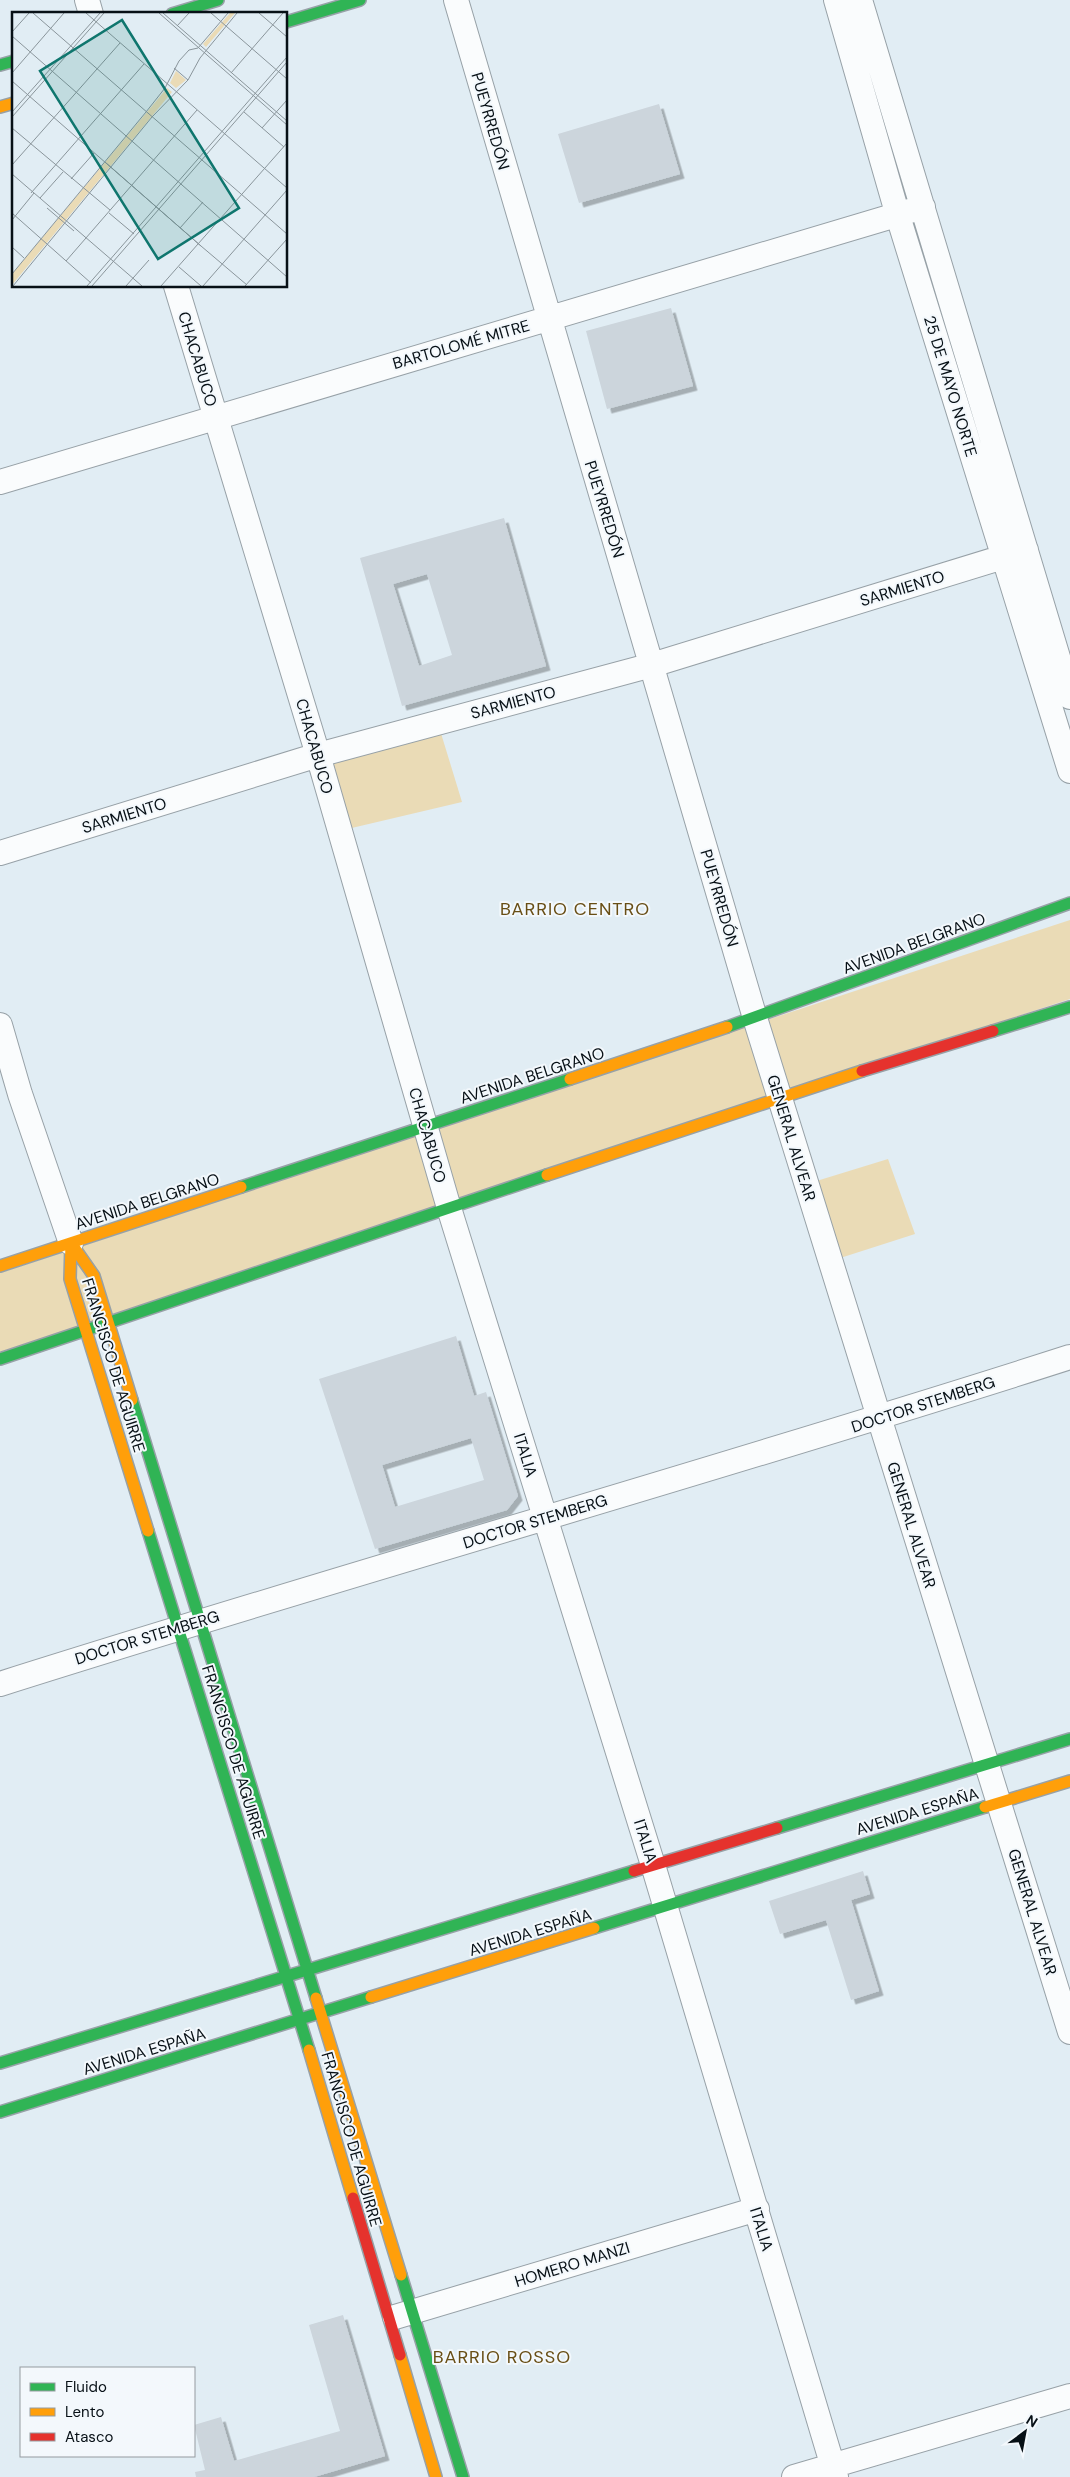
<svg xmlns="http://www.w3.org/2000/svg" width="1070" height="2477" viewBox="0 0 1070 2477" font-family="'DM Sans',sans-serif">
  <defs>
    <filter id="shadow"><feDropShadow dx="4.5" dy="4.5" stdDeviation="0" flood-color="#0004"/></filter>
  </defs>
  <rect width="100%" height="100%" fill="#e1edf4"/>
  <path fill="#eadbb6" d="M440 730 462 802 339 831 318 764Z
    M1070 920V999L0 1352V1273Z
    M888 1159 915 1234 834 1260 810 1183Z"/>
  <path fill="#ccd5dc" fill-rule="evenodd" filter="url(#shadow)" d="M659 104 680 174 579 203 558 134Z
    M671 308 693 386 607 409 586 331Z
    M504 518 546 666 402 706 360 558ZM427 574 452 655 419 666 393 584Z
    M456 1336 474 1396 486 1392 518 1496 507 1510 375 1549 319 1379ZM471 1438 484 1480 395 1507 382 1465Z
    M863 1871 870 1894 851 1900 879 1991 851 2000 826 1920 780 1934 769 1901Z
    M343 2315 385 2456 314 2477H196L195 2472 205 2470 194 2425 221 2417 234 2461 340 2431 309 2325Z"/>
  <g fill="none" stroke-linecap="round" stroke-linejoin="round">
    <defs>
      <path id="street" d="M87 0 91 14
        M456 0 755 1018 1070 2032
        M836 0 898 216 1070 771
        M860 0 1070 697
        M176 286 318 755 449 1208 653 1865 836 2477
        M0 482 923 207
        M0 853 318 755 652 665 1026 550
        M0 1025 20 1094 71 1243
        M0 1684C356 1571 715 1471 1070 1357
        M395 2317 757 2209
        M794 2477 1070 2396"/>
      <path id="fast" d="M172 14 218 0
        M286 22 360 0
        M0 65 14 61
        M727 1027 1070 903
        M993 1031 1070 1007
        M241 1187 570 1079
        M0 1359 547 1175
        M132 1400 316 1998
        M148 1531 309 2050
        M777 1828 1070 1739
        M594 1928 985 1807
        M0 2063 634 1871
        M0 2112 371 1997
        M401 2275 463 2477"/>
      <path id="slow" d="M0 107 14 103
        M570 1079 727 1027
        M547 1175 862 1071
        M71 1243 94 1276 132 1400
        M71 1243 70 1279 148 1531
        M0 1266 241 1187
        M985 1807 1070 1781
        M371 1997 594 1928
        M316 1998 401 2275
        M309 2050 353 2198
        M400 2355 436 2477"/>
      <path id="jam" d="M862 1071 993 1031
        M634 1871 777 1828
        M353 2198 400 2355"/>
    </defs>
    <use href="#street" stroke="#97a1a7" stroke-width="26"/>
    <use href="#fast" stroke="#97a1a7" stroke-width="14"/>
    <use href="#slow" stroke="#97a1a7" stroke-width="14"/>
    <use href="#jam" stroke="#97a1a7" stroke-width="14"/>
    <use href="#street" stroke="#fafcfd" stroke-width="24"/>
    <use href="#fast" stroke="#30b455" stroke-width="11"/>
    <use href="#slow" stroke="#ff9f0a" stroke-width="11"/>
    <use href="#jam" stroke="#e5322d" stroke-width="11"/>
  </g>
  <g text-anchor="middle" stroke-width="4" stroke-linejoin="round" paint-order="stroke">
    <g font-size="16" fill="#071016" stroke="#f3f8fc">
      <text transform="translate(491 121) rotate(74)" y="6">PUEYRREDÓN</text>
      <text transform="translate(461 344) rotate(-16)" y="6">BARTOLOMÉ MITRE</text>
      <text transform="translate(198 359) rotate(73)" y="6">CHACABUCO</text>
      <text transform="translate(951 386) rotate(73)" y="6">25 DE MAYO NORTE</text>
      <text transform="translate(605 509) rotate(73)" y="6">PUEYRREDÓN</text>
      <text transform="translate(902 588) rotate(-17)" y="6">SARMIENTO</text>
      <text transform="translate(513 702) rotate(-15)" y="6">SARMIENTO</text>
      <text transform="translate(315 746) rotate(74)" y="6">CHACABUCO</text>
      <text transform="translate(124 815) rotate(-17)" y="6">SARMIENTO</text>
      <text transform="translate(720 898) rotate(74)" y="6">PUEYRREDÓN</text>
      <text transform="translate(914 943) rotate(-20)" y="6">AVENIDA BELGRANO</text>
      <text transform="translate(532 1075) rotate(-18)" y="6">AVENIDA BELGRANO</text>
      <text transform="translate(428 1135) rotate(74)" y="6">CHACABUCO</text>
      <text transform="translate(792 1138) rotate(73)" y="6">GENERAL ALVEAR</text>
      <text transform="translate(147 1201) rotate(-18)" y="6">AVENIDA BELGRANO</text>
      <text transform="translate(114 1365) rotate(73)" y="6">FRANCISCO DE AGUIRRE</text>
      <text transform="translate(923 1404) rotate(-18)" y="6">DOCTOR STEMBERG</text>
      <text transform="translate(526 1455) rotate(73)" y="6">ITALIA</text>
      <text transform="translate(535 1521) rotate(-17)" y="6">DOCTOR STEMBERG</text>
      <text transform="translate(912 1525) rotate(73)" y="6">GENERAL ALVEAR</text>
      <text transform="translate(147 1637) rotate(-17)" y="6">DOCTOR STEMBERG</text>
      <text transform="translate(234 1752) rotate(73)" y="6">FRANCISCO DE AGUIRRE</text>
      <text transform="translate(917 1811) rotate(-17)" y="6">AVENIDA ESPAÑA</text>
      <text transform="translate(646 1841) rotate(73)" y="6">ITALIA</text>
      <text transform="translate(1033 1912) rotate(73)" y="6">GENERAL ALVEAR</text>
      <text transform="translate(530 1932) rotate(-17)" y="6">AVENIDA ESPAÑA</text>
      <text transform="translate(144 2051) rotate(-17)" y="6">AVENIDA ESPAÑA</text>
      <text transform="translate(352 2139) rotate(74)" y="6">FRANCISCO DE AGUIRRE</text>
      <text transform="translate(762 2229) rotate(73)" y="6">ITALIA</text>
      <text transform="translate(572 2264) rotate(-17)" y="6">HOMERO MANZI</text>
    </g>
    <g font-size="18" letter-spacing="1" fill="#684e15" stroke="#f3f8fc">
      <text x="575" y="915">BARRIO CENTRO</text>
      <text x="502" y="2363">BARRIO ROSSO</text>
    </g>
  </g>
  <g transform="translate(12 12)">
    <rect width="275" height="275" fill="#e1edf4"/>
    <path d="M218 1H223L194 35 191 32ZM164 59 174 68 164 76 158 71ZM155 76 160 80 0 273V262Z" fill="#eadbb6"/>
    <path fill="none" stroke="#8a959b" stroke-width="1" d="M21 1 275 222M74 1 275 176M147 1 275 113M151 1 275 109M199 1 275 67M247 1 275 25M165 14 177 1M0 20 17 1M0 24 275 265M162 56 176 68M0 61 52 1M219 61 271 1M0 69 189 234 93 150M0 100 88 1M232 100 272 135M0 105 92 1M0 116 98 198M250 116 275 88M0 153 108 31M0 162 130 274M59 167 82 141M19 181 132 52M28 186 51 160M35 196 62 219M0 201 79 271M97 201 122 222M0 208 22 181M168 216 191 190M189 234 235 273M0 235 12 246M54 249 185 98M167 255 189 274M0 262 134 100 153 76 167 49 177 38 186 36 216 1M1 274 140 105 176 68 188 46 225 1M75 274 275 45M80 274 275 50M114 274 137 248M149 274 275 131M191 274 275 178M233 274 275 227"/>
    <path fill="#0f766e" fill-opacity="0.15" stroke="#0f766e" stroke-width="2.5" d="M110 8 227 196 146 247 28 59Z"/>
    <rect width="275" height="275" fill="none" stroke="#071016" stroke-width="2.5"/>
  </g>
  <rect x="20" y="2367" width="175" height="90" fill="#f3f8fc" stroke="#959ba0"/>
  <rect x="30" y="2383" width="25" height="8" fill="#30b455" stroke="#959ba0"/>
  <text x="65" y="2392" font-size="15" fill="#071016">Fluido</text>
  <rect x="30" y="2408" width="25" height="8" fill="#ff9f0a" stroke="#959ba0"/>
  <text x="65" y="2417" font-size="15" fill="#071016">Lento</text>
  <rect x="30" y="2433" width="25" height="8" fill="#e5322d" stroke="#959ba0"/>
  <text x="65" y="2442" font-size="15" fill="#071016">Atasco</text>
  <g transform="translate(1025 2432) rotate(32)" stroke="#f3f8fc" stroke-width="4" paint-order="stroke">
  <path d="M0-4L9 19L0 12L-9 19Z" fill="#071016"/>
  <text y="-8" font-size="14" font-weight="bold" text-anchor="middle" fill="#071016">N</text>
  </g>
</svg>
